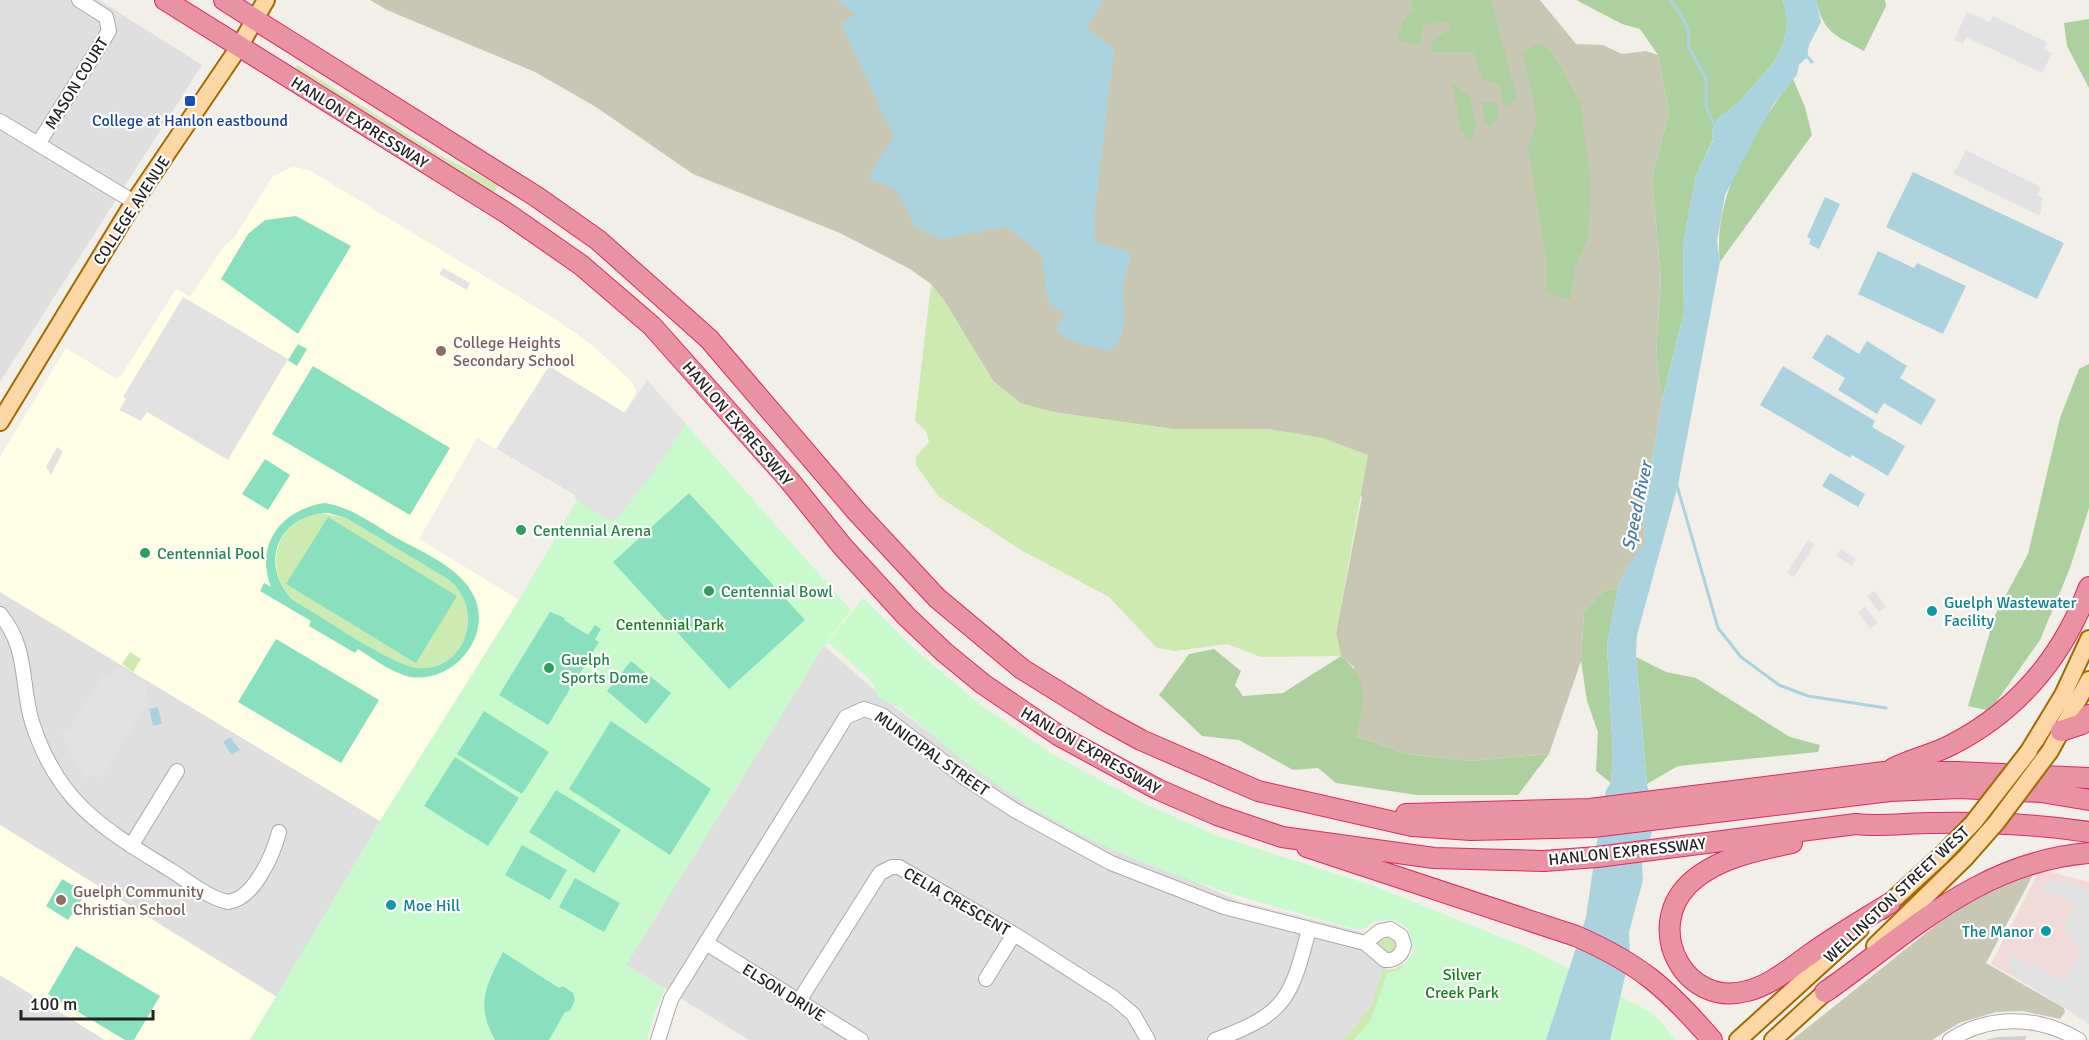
<svg xmlns="http://www.w3.org/2000/svg" width="2089" height="1040" viewBox="0 0 2089 1040" font-family="Signika,sans-serif">
  <rect width="100%" height="100%" fill="#f2efe9"/>
  <path fill="#e0dfdf" d="M0 0H99L202 65 0 382Z
    M0 592 380 821 277 997 0 825Z
    M824 646 888 702 1030 807 1238 901 1362 932 1387 969 1369 1020 1345 1040H749L626 965Z
    M0 975 105 1040H0Z"/>
  <path fill="#f2dad9" d="M2040 869 2089 882V1020L1991 964Z"/>
  <path fill="#ffffe5" d="M293 167 309 170 557 320 592 345 632 382 636 392 576 497 477 438 419 539 519 600 380 821 0 592V457L66 348 115 378 121 376 176 289 190 297 224 246 234 238 273 176Z
    M0 825 277 997 250 1040H105L0 975Z"/>
  <path fill="#d0d0d0" d="M2027 1036 2025 1040H1985L1998 1037Z"/>
  <path fill="#c7c7b4" d="M370 0H1540L1576 44 1603 45 1622 54 1646 51 1658 55 1669 112 1652 178 1661 280 1656 355 1662 400 1643 516 1645 542 1625 571 1618 588 1602 592 1584 611 1581 661 1549 754 1470 761 1406 754 1356 736 1354 667 1341 656 1336 633 1362 497 1269 429H1172L1052 412 1020 403 993 381 945 302 931 284 910 269 840 233 693 174 596 107 535 72 387 10Z
    M2035 871 1986 963 2064 1008 2065 1012 2060 1019 2023 1011 1996 1012 1959 1023 1932 1040H1792L1956 909 1989 888Z"/>
  <path fill="#cdebb0" d="M297 65 445 158 499 185 491 197 293 72Z
    M931 284 945 302 993 381 1020 403 1052 412 1172 429H1269L1323 438 1368 455 1336 633 1341 656 1261 657 1227 644 1175 651 1157 648 1109 597 1021 550 938 496 916 465V456L929 442 926 431 915 421Z
    M321 513 346 518 446 578C486 605 468 672 418 668 393 666 318 615 293 600 262 569 275 519 321 513Z
    M130 652 141 659 133 672 122 664Z
    M1389 935 1398 944 1397 949 1389 954 1376 944Z
    M1406 963V1040H1343L1371 1007 1383 970 1394 969Z"/>
  <path fill="#add19e" d="M1411 0H1491L1517 99 1505 107 1499 85 1482 79 1473 52H1430L1434 38 1452 29 1449 21 1423 25 1419 45 1398 40 1402 23 1412 11Z
    M1576 0H1783L1788 22 1784 41 1775 61 1740 101 1718 119 1712 130 1713 140 1696 175 1683 246 1684 313 1662 400 1656 355 1661 280 1652 178 1669 112 1658 55 1640 29 1622 24Z
    M1816 0H1885L1886 6 1864 51C1835 35 1824 34 1816 0Z
    M2089 19V88L2067 46 2064 23Z
    M1539 43 1552 52 1580 102 1591 184 1588 239 1575 267 1570 300 1547 293V262L1528 148 1537 119 1523 52Z
    M1793 79 1805 107 1812 135 1720 262C1712 195 1754 130 1793 79Z
    M1452 83 1469 95 1476 124 1471 143 1461 130Z
    M1482 102 1497 103 1498 117 1490 127 1484 122Z
    M2089 364V508L2070 568 2040 640 1990 711 1968 706 1995 615 2028 554 2060 418 2079 369Z
    M1618 588 1607 645 1613 754 1611 783 1596 771 1598 732 1587 701 1581 661 1584 611 1602 592Z
    M1214 649 1241 671 1235 685 1243 696 1283 693 1341 656C1371 680 1364 703 1356 736L1406 754 1470 761 1549 754 1518 795H1417L1336 783 1318 768 1293 770 1239 740 1202 736 1159 695 1189 654Z
    M1636 657 1666 672 1696 678 1790 737 1820 745 1818 752 1678 766 1647 784Z"/>
  <path fill="#c8facc" d="M647 380 851 610 824 646 626 965 665 989 654 1014 647 1040H250L380 821 519 600Z
    M863 598 913 648 983 707 1052 754 1141 802 1215 835 1374 886 1531 949 1654 1014 1676 1040H1353L1370 1022 1387 973 1401 969 1414 951 1408 928 1393 919 1373 922 1364 929H1355C1241 898 1125 866 1025 803 1001 787 976 771 954 753 930 734 907 709 878 697L871 681 828 642Z"/>
  <path fill="#88e0be" fill-rule="evenodd" d="M296 216 351 246 298 334 221 279 248 234 265 220Z
    M298 344 307 349 297 366 288 360Z
    M313 366 450 448 410 515 272 434Z
    M265 459 290 475 268 510 242 494Z
    M689 493 805 620 729 689 613 562Z
    M325 503C351 507 373 524 395 537 418 550 450 563 467 585 500 626 459 684 410 677 392 673 374 659 358 649L355 653 309 626 311 621 260 591 264 583 271 587C254 544 282 509 325 503ZM328 513 346 518 446 578C486 605 468 672 418 668 393 666 319 615 293 600 258 565 278 514 328 513Z
    M328 517 457 596 416 663 286 584Z
    M550 612 565 618 564 620 588 635 595 625 601 629 595 639 599 642 548 725 499 695Z
    M276 639 379 700 341 763 238 702Z
    M631 661 671 693 646 724 607 691Z
    M484 711 549 752 522 794 457 754Z
    M611 721 711 789 670 855 569 789Z
    M455 757 519 798 488 846 424 806Z
    M556 790 621 830 594 873 529 832Z
    M522 845 567 870 550 900 505 875Z
    M575 878 620 903 604 932 559 907Z
    M62 879 86 893 68 920 46 906Z
    M76 946 160 996 134 1040H125L48 994Z
    M503 952 559 988 563 986 573 993 575 1000 570 1011 565 1012 549 1040H495C475 1004 486 986 503 952Z"/>
  <path fill="#e2e2e2" d="M1967 12 1990 22 1993 16 2047 42 2044 49 2052 53 2042 73 1966 37 1963 44 1954 40Z
    M1966 150 2041 187 2037 195 2043 198 2040 216 1954 174Z
    M443 268 470 283 467 290 439 274Z
    M183 297 288 359 228 460 147 412 141 421 119 410 126 399 123 397Z
    M549 366 625 413 647 380 686 424 653 473 616 519 610 521 576 500 574 495 496 449Z
    M57 447 63 451 51 475 46 467Z
    M1808 540 1815 544 1794 577 1787 573Z
    M1841 549 1856 559 1852 566 1836 556Z
    M1874 591 1886 607 1879 612 1867 596Z
    M1865 607 1878 623 1870 629 1858 612Z
    M118 667 148 685 145 694 151 698 100 779 92 775 86 779 69 752 61 732 69 730 103 675 109 679Z
    M2048 880 2071 882 2089 892V1024L2015 976 2008 966V953L2066 981 2081 947 2070 941 2073 934 2062 931 2075 904 2043 891Z"/>
  <path fill="#aad3df" d="M837 0H1104L1086 27 1114 49 1094 220 1095 242 1132 253C1130 262 1125 272 1124 281 1120 307 1133 326 1112 349 1100 352 1061 339 1056 329L1064 316 1062 312 1048 302 1042 255 1007 227 940 239 916 227 897 191 868 177 894 137 841 24 855 14Z
    M1783 0H1816L1821 22 1809 45 1807 57 1799 65 1797 75 1773 105 1757 133 1725 195 1717 241 1720 262 1678 485 1637 635 1636 657 1647 784 1655 822 1642 864 1643 880 1629 932 1630 956 1610 1040H1546L1586 917 1601 814 1606 790 1611 783 1613 754 1607 645 1618 588 1625 571 1645 541 1643 516 1662 400 1684 313 1683 246 1696 175 1713 141 1712 130 1718 119 1740 101 1775 61 1784 41 1788 22Z
    M1913 172 2064 243 2037 299 1886 227Z
    M1825 197 1840 204 1819 249 1809 244 1811 239 1807 237Z
    M1878 251 1914 268 1917 263 1966 286 1943 334 1858 294Z
    M1827 334 1859 354 1867 341 1907 366 1900 378 1936 400 1921 425 1884 403 1877 414 1838 390 1845 378 1812 358Z
    M1783 366 1875 421 1872 427 1905 446 1888 476 1852 455 1850 458 1760 405Z
    M1830 473 1865 494 1858 507 1822 486Z
    M158 707 162 724 153 726 149 709Z
    M230 737 240 750 232 755 223 742Z"/>
  <g fill="none" stroke-linecap="round" stroke-linejoin="round">
    <path stroke="#aad3df" stroke-width="3" d="M1671 0C1681 17 1692 26 1688 46L1706 79V106L1714 125
      M1805 54 1812 62
      M1676 482 1718 628 1741 657 1779 685 1808 696 1886 708"/>
    <defs>
      <path id="minor" d="M0 121 134 202
        M38 144 109 31 106 17 79 0
        M0 614C29 649 20 682 32 722 58 804 104 829 172 871 189 882 209 898 228 902 254 899 273 855 279 832
        M131 846 177 771
        M706 943 861 1040
        M986 979 1014 934
        M799 1001 880 873 892 867H899L1014 934 1114 998 1133 1014 1148 1040
        M658 1040 671 999 830 743 846 717 864 709 882 715 965 778 1016 811 1111 863 1224 907 1365 943 1385 960C1395 961 1402 955 1404 945L1401 936 1390 929 1380 931 1365 943
        M1215 1040C1286 1014 1291 999 1309 929
        M1950 1040C1990 1014 2039 1016 2079 1040"/>
      <path id="major" d="M0 422 134 202 239 47 266 0
        M2029 751 2063 695 2089 639
        M2050 751 2089 680
        M1882 910 1941 856
        M1875 946 1966 857
        M1738 1040 1860 929
        M1773 1040 1834 984"/>
      <path id="highway" d="M165 0 508 214 581 265 652 326 789 480 843 547 906 616 944 652 983 684 1058 735 1157 789 1217 815 1282 837 1434 858 1544 861 1597 857 1856 824C1882 827 1907 823 1933 823 1986 822 2037 824 2089 832
        M224 0 537 197 598 240 709 339 857 512 937 598 1022 669 1101 718 1141 740 1258 791 1412 826 1471 830 1593 827 1890 791 1960 788 2041 792 2089 800
        M2061 731 2082 724 2089 715
        M1892 769C1911 759 1932 755 1951 745 2018 711 2063 656 2089 587
        M1406 814 1590 809 1884 772H1957L2089 778
        M1792 843C1757 850 1714 859 1688 885 1644 930 1685 1008 1747 991 1771 985 1789 969 1809 955 1835 936 1863 920 1890 903
        M1307 847 1576 936C1640 964 1667 988 1712 1040
        M1825 992C1911 932 1979 862 2089 853"/>
    </defs>
    <use href="#minor" stroke="#a9a9a9" stroke-width="16"/>
    <use href="#major" stroke="#a06b00" stroke-width="20"/>
    <use href="#highway" stroke="#dc2a67" stroke-width="22"/>
    <use href="#minor" stroke="#fff" stroke-width="14"/>
    <use href="#major" stroke="#fcd6a4" stroke-width="16"/>
    <use href="#highway" stroke="#e892a2" stroke-width="20"/>
    <defs>
      <path id="major-bridge" d="M1941 856 1973 823 2029 751
        M1966 857 1996 823 2050 751"/>
    </defs>
    <use href="#major-bridge" stroke="#a06b00" stroke-width="20" stroke-linecap="butt"/>
    <use href="#major-bridge" stroke="#fcd6a4" stroke-width="16"/>
  </g>
  <rect fill="#1a4fb4" stroke="#fff" stroke-width="2" x="184" y="95" width="12" height="12" rx="3"/>
  <g fill="#8d6e63" stroke="#fff" stroke-width="2">
    <circle cx="441" cy="351" r="6"/>
    <circle cx="61" cy="900" r="6"/>
  </g>
  <g fill="#2e9e5b" stroke="#fff" stroke-width="2">
    <circle cx="521" cy="530" r="6"/>
    <circle cx="145" cy="553" r="6"/>
    <circle cx="709" cy="591" r="6"/>
    <circle cx="549" cy="668" r="6"/>
  </g>
  <g fill="#0f9aa8" stroke="#fff" stroke-width="2">
    <circle cx="1932" cy="611" r="6"/>
    <circle cx="391" cy="905" r="6"/>
    <circle cx="2046" cy="931" r="6"/>
  </g>
  <g text-anchor="middle" stroke-width="4.5" stroke-linejoin="round" paint-order="stroke">
    <g font-size="16" fill="#222" stroke="#fff">
      <text transform="translate(76 83) rotate(-58)" y="6">MASON COURT</text>
      <text transform="translate(360 122) rotate(32)" y="6">HANLON EXPRESSWAY</text>
      <text transform="translate(131 210) rotate(-57)" y="6">COLLEGE AVENUE</text>
      <text transform="translate(738 423) rotate(49)" y="6">HANLON EXPRESSWAY</text>
      <text transform="translate(1091 750) rotate(30)" y="6">HANLON EXPRESSWAY</text>
      <text transform="translate(932 753) rotate(35)" y="6">MUNICIPAL STREET</text>
      <text transform="translate(1627 851) rotate(-6)" y="6">HANLON EXPRESSWAY</text>
      <text transform="translate(1896 894) rotate(-43)" y="6">WELLINGTON STREET WEST</text>
      <text transform="translate(957 901) rotate(30)" y="6">CELIA CRESCENT</text>
      <text transform="translate(784 992) rotate(32)" y="6">ELSON DRIVE</text>
    </g>
    <g font-size="16" fill="#164399" stroke="#fff">
      <text x="190" y="126">College at Hanlon eastbound</text>
    </g>
    <g font-size="16" fill="#785e54" stroke="#fff" text-anchor="start">
      <text x="453" y="348">College Heights<tspan x="453" dy="18">Secondary School</tspan></text>
      <text x="73" y="897">Guelph Community<tspan x="73" dy="18">Christian School</tspan></text>
    </g>
    <g font-size="16" fill="#27864d" stroke="#fff" text-anchor="start">
      <text x="533" y="536">Centennial Arena</text>
      <text x="157" y="559">Centennial Pool</text>
      <text x="721" y="597">Centennial Bowl</text>
      <text x="561" y="665">Guelph<tspan x="561" dy="18">Sports Dome</tspan></text>
    </g>
    <g font-size="16" fill="#0d838f" stroke="#fff" text-anchor="start">
      <text x="1944" y="608">Guelph Wastewater<tspan x="1944" dy="18">Facility</tspan></text>
      <text x="403" y="911">Moe Hill</text>
      <text x="2034" y="937" text-anchor="end">The Manor</text>
    </g>
    <g font-size="16" fill="#0c8416" stroke="#fff">
      <text x="670" y="630">Centennial Park</text>
      <text x="1462" y="980">Silver<tspan x="1462" dy="18">Creek Park</tspan></text>
    </g>
    <g font-size="18" font-style="italic" fill="#4a7aab" stroke="#fff">
      <text transform="translate(1637 506) rotate(-78)" y="6">Speed River</text>
    </g>
  </g>
  <path d="M21 1010v9h132v-9" fill="none" stroke="#222222" stroke-width="3"/>
  <text x="30" y="1010" font-size="18" fill="#222222" stroke="#ffffff" stroke-width="4.5" paint-order="stroke">100 m</text>
</svg>
